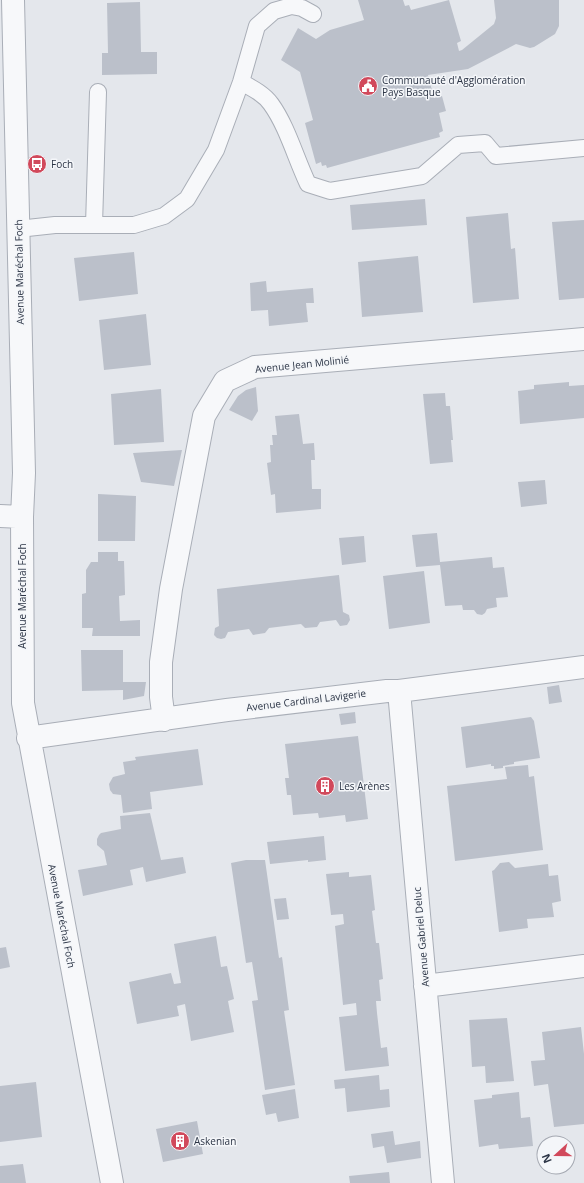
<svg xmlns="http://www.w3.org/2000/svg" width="584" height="1183" viewBox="0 0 584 1183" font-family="'Open Sans',sans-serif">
  <rect width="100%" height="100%" fill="#e4e7ec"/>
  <path fill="#bbc0ca" d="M358 0H403L405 6 409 5 411 10 449 0 461 41 457 43 459 51 462 50 494 24 496 18 494 0H559V26L555 34 534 47 530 48 516 44 468 69 428 75 434 98 442 96 446 111 439 113 443 131 439 133 440 137 327 168 326 165 322 166 321 162 316 164 305 123 313 120 300 72 281 60 298 28 316 39 330 30 364 20Z
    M140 2 141 52H157V74L102 75V53H108L107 3Z
    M425 199 427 225 352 230 350 205Z
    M508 213 511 249 515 248 519 299 473 303 466 217Z
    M584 220V298L559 300 552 222Z
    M134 252 138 294 79 301 74 258Z
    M418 256 423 312 362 317 358 262Z
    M266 281 267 292 313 288 314 303H306L308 322 269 326 268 310 251 311 250 283Z
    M146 314 151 365 104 370 99 320Z
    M569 382V386L584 385V418L520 424 518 391 534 389V385Z
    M256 387 258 411 252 421 229 410 238 396 246 390Z
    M161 389 164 442 114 445 111 394Z
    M445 393 446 406H450L453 440H451L453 462 430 464 423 394Z
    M299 414 303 444 314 443 315 460H311L312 489H321V509L276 513 275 494 271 495 267 463 271 462 270 445H273L272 435H277L275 416Z
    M182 450 174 486 141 482 133 453Z
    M545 480 547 504 521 507 518 482Z
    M98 494 136 496 135 541H98Z
    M437 533 440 562 492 557 493 568 504 567 508 597 496 598 497 607 487 609 485 613 482 615 477 614 474 610H463L462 605 445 606 440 565 416 567 412 535Z
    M364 536 366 562 342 565 339 538Z
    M98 552H118V561H124L125 593V595L119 596 120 621 140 620V636H92L93 628H82V594L86 593V570L91 562H98Z
    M424 571 430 623 389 629 383 576Z
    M339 575 343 612 349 615 350 620 347 625 340 626 336 620 320 622 317 627 305 628 301 624 269 628 265 633 253 635 249 629 228 632 225 638 221 639 217 638 214 635 215 628 219 626 217 589Z
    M81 650H123V682H146L144 696 123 700V690L82 691Z
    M559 685 562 702 549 704 547 687Z
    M355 712 356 723 341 725 339 714Z
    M531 717 534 721 540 758 514 762V764L503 766V768L494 769V766H491V764L466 768 461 727Z
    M358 736 368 819 346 822 345 815 319 818 318 813 293 815 291 795H287L285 778H289L285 744Z
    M198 749 203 785 150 792 152 809 123 813 121 795 113 794 110 790 109 784 113 777 125 774 123 762 136 760 135 757Z
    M528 765 529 777 534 776 543 850 455 861 447 786 507 779 505 767Z
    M150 813 161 860 183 857 186 873 146 882 143 867 130 870 133 885 83 896 78 870 107 865 104 851 97 845V839L99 835 101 833 121 829 120 816Z
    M324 836 326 860 308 862V860L270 864 267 842Z
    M246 860H265L279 958 282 957 289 1010 284 1011 295 1085 265 1090 252 1001 258 1000 252 962 246 963 231 863Z
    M509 862 515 868 548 864 549 876 558 875 561 901 552 903 554 917 527 919 528 928 499 932 492 871 494 870 500 863Z
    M349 872V877L371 875 375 910 372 911 376 943H379L383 979 379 980 381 1001H376L377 1013 381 1048 387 1047 389 1066 345 1071 339 1017 357 1015 356 1003 343 1005 335 926 344 924 343 914 331 915 326 874Z
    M286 898 289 919 277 920 274 899Z
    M216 936 221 967 227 966 234 999 228 1001 234 1032 191 1041 185 1004 177 1006 179 1016 137 1024 129 982 171 973 174 984 181 983 174 944Z
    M6 947 10 967 0 969V948Z
    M507 1018 514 1081 486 1083 485 1066 472 1067 469 1020Z
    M581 1027 584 1054V1124L554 1127 548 1084 534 1086 531 1061 545 1060 542 1032Z
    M379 1075 380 1090 389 1089 390 1107 347 1112 345 1088 335 1089 334 1080Z
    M36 1082 42 1137 0 1142V1086Z
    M295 1089 299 1118 278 1122 276 1113 266 1115 262 1095Z
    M519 1092 521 1118 530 1117 533 1146 499 1149 498 1144 479 1147 474 1100 492 1098V1095Z
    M197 1121 203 1154 163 1162 156 1129Z
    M393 1131 395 1145 420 1141 421 1158 387 1163 384 1146 373 1148 371 1134Z
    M23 1164 26 1183H0V1166Z
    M389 1172 390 1183H350L349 1176Z"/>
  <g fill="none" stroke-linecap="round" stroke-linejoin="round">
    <defs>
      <path id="service" d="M241 82C252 88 264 94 271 104 287 126 296 159 308 184L330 191 422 176 458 145 485 143 496 156 584 148
        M94 225 98 92
        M18 229 55 225H134L164 216 187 199 216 150 241 82 257 26 274 11 291 6 302 8 313 14"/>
      <path id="minor" d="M13 0 24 473 22 517 23 703 112 1183
        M0 516 22 517
        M399 691 443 1183
        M164 720 161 697V662L171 589 204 416 225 381 255 367 584 339
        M28 738 227 710 387 691H399L584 667
        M425 986 584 966"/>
    </defs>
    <use href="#service" stroke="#a9aeb7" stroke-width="18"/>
    <use href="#minor" stroke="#a9aeb7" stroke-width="24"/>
    <use href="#service" stroke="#f7f8fa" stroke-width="16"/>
    <use href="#minor" stroke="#f7f8fa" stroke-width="22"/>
  </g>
  <defs>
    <symbol id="civic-disc" viewBox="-11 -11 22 22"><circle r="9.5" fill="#d1495b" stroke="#f4f6f9"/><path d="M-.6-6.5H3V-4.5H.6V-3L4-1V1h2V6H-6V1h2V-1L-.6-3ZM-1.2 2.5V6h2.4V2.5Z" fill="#fff"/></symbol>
    <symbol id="bus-disc" viewBox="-11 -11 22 22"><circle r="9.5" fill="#d1495b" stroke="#f4f6f9"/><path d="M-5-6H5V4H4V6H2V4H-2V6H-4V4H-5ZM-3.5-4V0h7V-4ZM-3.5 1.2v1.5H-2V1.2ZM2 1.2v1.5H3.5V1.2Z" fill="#fff"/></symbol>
    <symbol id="building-disc" viewBox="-11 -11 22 22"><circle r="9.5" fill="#d1495b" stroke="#f4f6f9"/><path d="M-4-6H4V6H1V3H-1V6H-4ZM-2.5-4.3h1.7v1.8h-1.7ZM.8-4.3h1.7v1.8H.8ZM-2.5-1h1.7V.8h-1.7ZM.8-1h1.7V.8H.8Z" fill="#fff"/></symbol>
  </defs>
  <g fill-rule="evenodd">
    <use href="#civic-disc" x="357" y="75" width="22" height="22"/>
    <use href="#bus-disc" x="26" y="153" width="22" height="22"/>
    <use href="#building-disc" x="314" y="775" width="22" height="22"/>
    <use href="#building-disc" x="169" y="1130" width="22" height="22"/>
  </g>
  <g text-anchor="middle" stroke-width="3" stroke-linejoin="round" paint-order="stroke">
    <g font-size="10" fill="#2b3445" stroke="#f4f6f9" text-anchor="start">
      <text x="382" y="84">Communauté d'Agglomération<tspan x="382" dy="12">Pays Basque</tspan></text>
      <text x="51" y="168">Foch</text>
      <text x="339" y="790">Les Arènes</text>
      <text x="194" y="1145">Askenian</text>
    </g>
    <g font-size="10" fill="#2b3445" stroke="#f4f6f9">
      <text transform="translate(19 272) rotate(-91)" y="4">Avenue Maréchal Foch</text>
      <text transform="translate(302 364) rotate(-6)" y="4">Avenue Jean Molinié</text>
      <text transform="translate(22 596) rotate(-90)" y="4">Avenue Maréchal Foch</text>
      <text transform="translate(306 700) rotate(-7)" y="4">Avenue Cardinal Lavigerie</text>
      <text transform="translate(62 916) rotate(79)" y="4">Avenue Maréchal Foch</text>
      <text transform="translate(421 937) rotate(-95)" y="4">Avenue Gabriel Deluc</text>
    </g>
  </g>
  <g transform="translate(556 1155) rotate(249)"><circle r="19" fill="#f4f6f9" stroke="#a4a8b1"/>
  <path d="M0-3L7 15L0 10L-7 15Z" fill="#d1495b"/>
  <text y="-6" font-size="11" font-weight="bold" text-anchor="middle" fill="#2b3445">N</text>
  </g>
</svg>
